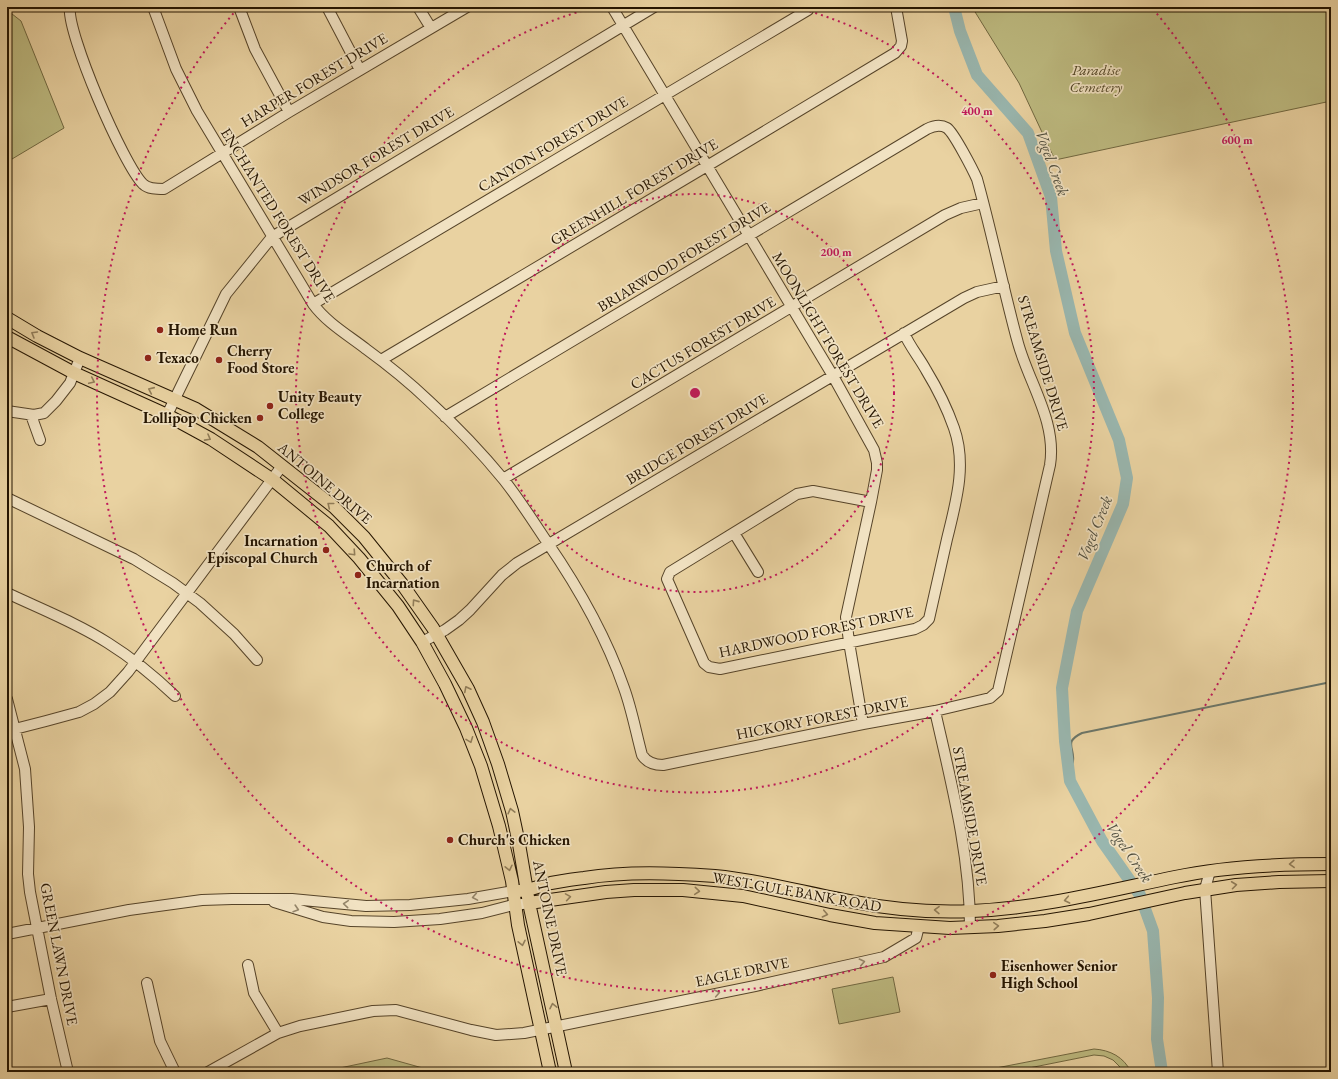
<svg xmlns="http://www.w3.org/2000/svg" width="1338" height="1079" viewBox="0 0 1338 1079" font-family="'EB Garamond',serif">
  <rect width="100%" height="100%" fill="#e9d2a1"/>
  <filter id="stains"><feTurbulence type="fractalNoise" baseFrequency=".005" numOctaves="4"/><feColorMatrix values="0 0 0 0 .2 0 0 0 0 .09 0 0 0 0 .02 0 0 0 .5 -.17"/></filter>
  <radialGradient id="worn" r=".72"><stop offset=".6" stop-color="#630" stop-opacity="0"/><stop offset="1" stop-color="#630" stop-opacity=".3"/></radialGradient>
  <path fill="#bdba80" stroke="#716840" d="M972 7H1331V101L1055 160 1019 83Z
    M7 10 21 21 64 128 7 162Z
    M893 977 900 1012 839 1024 832 989Z
    M1094 1049C1110 1050 1124 1057 1131 1072H1124L1120 1067 1113 1060 1104 1056 1094 1055 1009 1072H983L991 1069Z
    M387 1058 437 1072H321Z"/>
  <g fill="none" stroke-linecap="round" stroke-linejoin="round">
    <path stroke="#6b7669" stroke-width="2" d="M1068 770C1070 768 1073 764 1073 761 1075 748 1063 742 1082 733L1331 682"/>
    <path stroke="#99b6ae" stroke-width="12" d="M954 7 960 31 977 75 1028 133 1051 197 1056 251 1075 333 1119 440 1127 478 1123 504 1077 611 1062 688 1065 741 1070 781 1102 841 1140 895 1153 931 1158 998 1157 1039 1162 1072"/>
    <defs>
      <path id="minor" d="M70 7C66 32 124 166 143 184 148 189 157 189 164 189L289 112 467 7
        M153 7 176 69 197 111 313 304C327 323 348 335 366 349 388 365 409 382 429 401 454 424 482 453 504 480 519 499 533 521 547 542 578 587 606 636 624 688 632 710 636 733 642 755 647 763 654 765 663 765L863 724 935 711 990 698 998 691 1050 465C1057 422 1029 383 1018 343 1003 288 992 233 977 179 973 170 954 133 947 128 940 124 933 126 927 129L445 417
        M239 7 255 49 289 112
        M327 7 360 70
        M418 7 431 28
        M612 7 833 376 874 450 877 463V470L871 502 846 617 849 642 863 724
        M313 304 808 10
        M381 360 707 166 895 53 901 46 902 41 896 7
        M7 411 34 415 44 413 56 401 70 383 80 358
        M31 415 40 440
        M167 415 226 294 272 237 654 7
        M503 479 945 215 961 208 983 203
        M7 498 134 559 173 583 200 603 234 634 257 660
        M871 502 813 491 797 494 670 572 667 579 704 663 709 667 720 669 915 629 923 625 929 619C935 592 941 565 947 539 956 502 967 465 954 428 947 408 937 388 926 370 919 357 910 347 904 333
        M734 533 758 572
        M7 593C41 609 77 623 108 643 132 658 154 676 175 696
        M422 642 445 630 459 620 470 610 502 575 517 563 964 298 977 292 1004 286
        M7 699 25 769 29 827 28 874 30 892 51 999 68 1072
        M935 711C951 782 970 854 970 927
        M7 731 46 721 79 712 94 704 110 692 128 672 151 641 282 466
        M1210 871 1205 889 1218 1072
        M274 902 323 917 351 921 394 922 440 919 482 913 509 906 529 903
        M7 934 129 910 202 900 232 899H292L366 906 410 905 468 899 514 891
        M248 965 254 993 278 1033
        M147 983 160 1041 175 1072
        M7 1007 51 999
        M208 1072 278 1033 300 1026 373 1011 396 1010 471 1030 496 1035 524 1033 755 986 884 957 916 938 919 926"/>
      <path id="major" d="M7 318 37 336 80 358 196 409 258 447 334 507 364 537 402 584 433 628 468 689 483 722 498 764 512 811 519 844 529 903 566 1072
        M7 337 74 373 167 415 211 439 273 480 329 526 359 558 398 606 422 642 445 684 466 728 481 766 499 826 512 881 518 925 550 1072
        M519 891C531 890 540 886 551 883 562 881 573 879 584 878 627 871 672 873 715 876 760 880 805 893 849 901 889 909 931 913 972 911 1042 908 1107 891 1175 877 1226 866 1279 864 1331 864
        M529 903 606 892 634 890H683L743 896 830 915 875 923 950 928 998 926 1045 921 1089 914 1185 893 1236 885 1279 882 1331 881"/>
    </defs>
    <use href="#minor" stroke="#564429" stroke-width="12"/>
    <use href="#major" stroke="#251501" stroke-width="14"/>
    <use href="#minor" stroke="#f1e2c2" stroke-width="10"/>
    <use href="#major" stroke="#e9d2a1" stroke-width="12"/>
  </g>
  <defs><path id="oneway-chevron" d="M-2-3.5L2.5 0L-2 3.5" fill="none" stroke-width="1.6" stroke-linecap="round" stroke-linejoin="round"/></defs>
  <g stroke="#917d59">
    <use href="#oneway-chevron" transform="translate(34 334) rotate(-150)"/>
    <use href="#oneway-chevron" transform="translate(92 381) rotate(25)"/>
    <use href="#oneway-chevron" transform="translate(151 390) rotate(-156)"/>
    <use href="#oneway-chevron" transform="translate(208 438) rotate(29)"/>
    <use href="#oneway-chevron" transform="translate(330 505) rotate(-141)"/>
    <use href="#oneway-chevron" transform="translate(353 553) rotate(47)"/>
    <use href="#oneway-chevron" transform="translate(415 602) rotate(-125)"/>
    <use href="#oneway-chevron" transform="translate(467 689) rotate(-117)"/>
    <use href="#oneway-chevron" transform="translate(470 740) rotate(69)"/>
    <use href="#oneway-chevron" transform="translate(511 811) rotate(-104)"/>
    <use href="#oneway-chevron" transform="translate(1292 864) rotate(178)"/>
    <use href="#oneway-chevron" transform="translate(509 868) rotate(77)"/>
    <use href="#oneway-chevron" transform="translate(1234 885) rotate(-7)"/>
    <use href="#oneway-chevron" transform="translate(697 891) rotate(5)"/>
    <use href="#oneway-chevron" transform="translate(568 897) rotate(-9)"/>
    <use href="#oneway-chevron" transform="translate(1067 900) rotate(169)"/>
    <use href="#oneway-chevron" transform="translate(937 910) rotate(-179)"/>
    <use href="#oneway-chevron" transform="translate(825 914) rotate(12)"/>
    <use href="#oneway-chevron" transform="translate(996 926) rotate(-4)"/>
    <use href="#oneway-chevron" transform="translate(522 943) rotate(78)"/>
    <use href="#oneway-chevron" transform="translate(553 1006) rotate(-102)"/>
  </g>
  <g stroke="#95866b">
    <use href="#oneway-chevron" transform="translate(475 897) rotate(170)"/>
    <use href="#oneway-chevron" transform="translate(346 904) rotate(-175)"/>
    <use href="#oneway-chevron" transform="translate(296 909) rotate(17)"/>
    <use href="#oneway-chevron" transform="translate(862 962) rotate(-12)"/>
    <use href="#oneway-chevron" transform="translate(717 993) rotate(-11)"/>
  </g>
  <g fill="none" stroke="#c2185b" stroke-width="2" stroke-dasharray="2 4">
    <circle cx="695" cy="393" r="199"/>
    <path d="M798 8A399 399 0 1 1 592 8"/>
    <path d="M1153 9A598 598 0 1 1 237 9"/>
  </g>
  <g fill="#8f2418" stroke="#f1e2c2" stroke-width="1.5">
    <circle cx="160" cy="330" r="4"/>
    <circle cx="148" cy="358" r="4"/>
    <circle cx="219" cy="360" r="4"/>
    <circle cx="270" cy="406" r="4"/>
    <circle cx="260" cy="418" r="4"/>
    <circle cx="326" cy="550" r="4"/>
    <circle cx="358" cy="575" r="4"/>
    <circle cx="450" cy="840" r="4"/>
    <circle cx="993" cy="975" r="4"/>
  </g>
  <g text-anchor="middle" stroke-width="3.5" stroke-linejoin="round" paint-order="stroke">
    <g font-size="15" font-style="italic" fill="#534727" stroke="#f1e2c2">
      <text x="1096" y="75">Paradise<tspan x="1096" dy="17">Cemetery</tspan></text>
    </g>
    <g font-size="15" fill="#251501" stroke="#f1e2c2">
      <text transform="translate(314 80) rotate(-31)" y="5">HARPER FOREST DRIVE</text>
      <text transform="translate(553 144) rotate(-31)" y="5">CANYON FOREST DRIVE</text>
      <text transform="translate(376 156) rotate(-31)" y="5">WINDSOR FOREST DRIVE</text>
      <text transform="translate(634 192) rotate(-31)" y="5">GREENHILL FOREST DRIVE</text>
      <text transform="translate(278 215) rotate(58)" y="5">ENCHANTED FOREST DRIVE</text>
      <text transform="translate(684 257) rotate(-31)" y="5">BRIARWOOD FOREST DRIVE</text>
      <text transform="translate(828 340) rotate(59)" y="5">MOONLIGHT FOREST DRIVE</text>
      <text transform="translate(703 343) rotate(-31)" y="5">CACTUS FOREST DRIVE</text>
      <text transform="translate(1043 363) rotate(73)" y="5">STREAMSIDE DRIVE</text>
      <text transform="translate(697 439) rotate(-31)" y="5">BRIDGE FOREST DRIVE</text>
      <text transform="translate(325 483) rotate(40)" y="5">ANTOINE DRIVE</text>
      <text transform="translate(816 632) rotate(-12)" y="5">HARDWOOD FOREST DRIVE</text>
      <text transform="translate(822 718) rotate(-11)" y="5">HICKORY FOREST DRIVE</text>
      <text transform="translate(970 816) rotate(80)" y="5">STREAMSIDE DRIVE</text>
      <text transform="translate(797 892) rotate(10)" y="5">WEST GULF BANK ROAD</text>
      <text transform="translate(550 918) rotate(78)" y="5">ANTOINE DRIVE</text>
      <text transform="translate(59 954) rotate(79)" y="5">GREEN LAWN DRIVE</text>
      <text transform="translate(742 972) rotate(-12)" y="5">EAGLE DRIVE</text>
    </g>
    <g font-size="15" font-weight="bold" fill="#251501" stroke="#f1e2c2" text-anchor="start">
      <text x="168" y="335">Home Run</text>
      <text x="227" y="356">Cherry<tspan x="227" dy="17">Food Store</tspan></text>
      <text x="156" y="363">Texaco</text>
      <text x="278" y="402">Unity Beauty<tspan x="278" dy="17">College</tspan></text>
      <text x="252" y="423" text-anchor="end">Lollipop Chicken</text>
      <text x="318" y="546" text-anchor="end">Incarnation<tspan x="318" dy="17">Episcopal Church</tspan></text>
      <text x="366" y="571">Church of<tspan x="366" dy="17">Incarnation</tspan></text>
      <text x="458" y="845">Church's Chicken</text>
      <text x="1001" y="971">Eisenhower Senior<tspan x="1001" dy="17">High School</tspan></text>
    </g>
    <g font-size="16" font-style="italic" fill="#4e4d3e" stroke="#f1e2c2">
      <text transform="translate(1053 163) rotate(70)" y="6">Vogel Creek</text>
      <text transform="translate(1094 528) rotate(-68)" y="6">Vogel Creek</text>
      <text transform="translate(1130 852) rotate(56)" y="6">Vogel Creek</text>
    </g>
  </g>
  <circle cx="695" cy="393" r="6" fill="#c2185b" stroke="#f1e2c2" stroke-width="2"/>
  <g font-size="12" text-anchor="middle" font-weight="bold" fill="#c2185b" stroke="#f1e2c2" stroke-width="3.5" stroke-linejoin="round" paint-order="stroke">
    <text x="977" y="115">400 m</text>
    <text x="1237" y="144">600 m</text>
    <text x="836" y="256">200 m</text>
  </g>
  <rect width="1338" height="1079" fill="none" stroke="#e9d2a1" stroke-width="24"/>
  <rect x="8" y="8" width="1322" height="1063" fill="none" stroke="#251501" stroke-width="2"/>
  <rect x="12" y="12" width="1314" height="1055" fill="none" stroke="#251501"/>
  <rect width="100%" height="100%" filter="url(#stains)"/>
  <rect width="100%" height="100%" fill="url(#worn)"/>
</svg>
